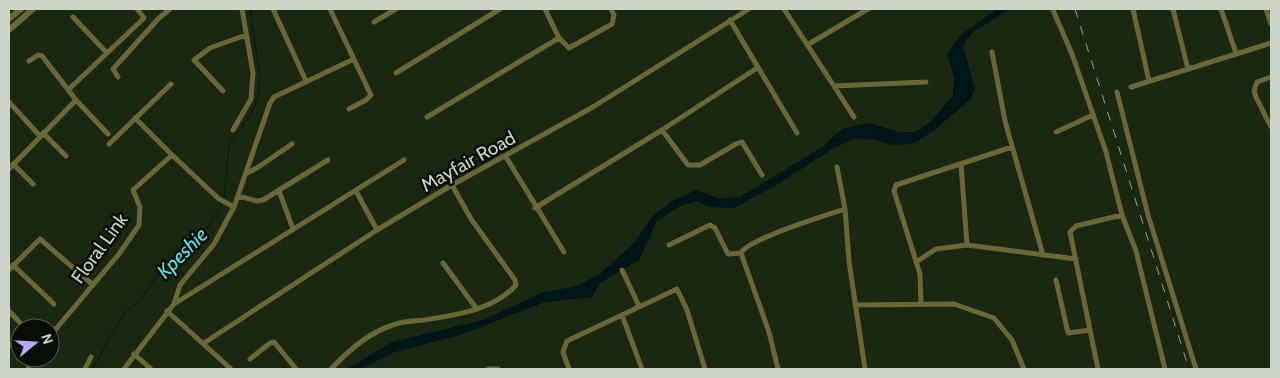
<svg xmlns="http://www.w3.org/2000/svg" width="1280" height="378" viewBox="0 0 1280 378" font-family="Cabin,sans-serif">
  <rect width="100%" height="100%" fill="#1a2811"/>
  <path fill="#001516" d="M997 9H1010L973 32 963 45 975 89 971 99 932 132 912 144 892 145 876 140 856 138 834 148 778 184 734 208 708 207 697 201 680 206 657 221 639 260 600 283 592 297 545 302 460 335 395 352 361 369H347L392 342 483 320 544 292 578 286 602 272 633 244 654 215 672 201 696 190 720 199 740 197 821 148 842 129 869 123 899 132H915L930 122 953 96 954 78 947 54 962 34Z"/>
  <g fill="none" stroke-linecap="round" stroke-linejoin="round">
    <path stroke="#001516" stroke-width="1" d="M224 198 229 144 251 114 258 96 260 79 250 9
      M403 340 418 337
      M92 369 123 315 141 298 165 265 208 228 222 204"/>
    <path stroke="#6c6739" stroke-width="5" d="M273 9 306 81
      M330 9 371 95 366 100 349 109
      M545 9 559 38 569 48 612 24 614 15 611 9
      M784 9 854 117
      M1133 9 1149 81
      M1173 9 1188 69
      M1221 9 1236 53
      M1266 9 1271 24
      M1053 10 1072 54 1106 152 1122 215 1136 251 1165 369
      M73 17 107 53
      M730 20 797 133
      M374 22 396 9
      M807 45 868 9
      M992 52 1005 121 1043 255
      M29 61 38 55 42 56 76 100 108 134
      M396 73 500 9
      M118 77 113 69 158 19 170 9
      M1271 77 1257 82 1254 91 1256 97 1271 127
      M834 86 926 82
      M1131 87 1271 43
      M68 90 144 18 137 9
      M223 91 194 60 210 48 246 35
      M1117 92 1148 215 1196 369
      M9 102 40 136
      M427 117 559 38
      M233 130 251 99 253 73 242 9
      M662 130 688 165H700L736 144 742 142 762 175
      M1056 132 1093 115
      M43 133 66 156
      M109 144 171 84
      M172 155 219 199 234 207
      M506 157 564 252
      M13 164 33 184
      M961 164 967 245
      M837 167 845 209
      M9 169 76 100
      M247 173 257 168 292 144
      M279 191 293 229
      M356 191 377 230
      M238 196 257 201 263 200 328 160
      M535 208 662 130 757 68
      M669 245 710 225 715 228 728 254 741 253C748 239 827 215 845 209L849 261 865 369
      M741 253 769 332 778 369
      M916 262 936 249 967 245 1076 259
      M443 263 476 308
      M13 265 54 304
      M9 270 40 239 93 285
      M622 270 639 306
      M1056 280 1068 333 1090 330
      M174 304 180 285 214 244 234 207 270 103 274 97 354 59
      M921 304 920 274 894 191 896 185 1012 147
      M855 305 954 304 994 318 1012 340 1024 369
      M9 311 25 328
      M167 311 231 369
      M622 315 642 369
      M50 336 119 254 139 225 140 207 133 190 172 155 135 118
      M204 343 377 230 452 185 593 107 749 9
      M9 344 20 351
      M134 354 151 369
      M250 359 270 343 274 342 296 369
      M28 369 32 358
      M85 369 91 357
      M124 369 174 304 404 160
      M331 369C348 351 369 332 393 325 403 321 414 321 424 320 456 315 494 310 516 285L515 280 471 219 452 185
      M488 369H498
      M569 369 563 352 567 341 677 289 687 310 705 369
      M1098 369 1070 232 1076 226 1122 215"/>
    <path stroke="#6c6739" stroke-width="6" d="M9 19 21 9
      M9 30 33 9"/>
    <path stroke="#97a291" stroke-width="1" stroke-dasharray="9 9" stroke-linecap="butt" d="M1075 9 1189 369"/>
  </g>
  <g text-anchor="middle" stroke-width="5" stroke-linejoin="round" paint-order="stroke">
    <g font-size="19" fill="#ccd5c7" stroke="#080e05">
      <text transform="translate(468 161) rotate(-29)" y="7">Mayfair Road</text>
      <text transform="translate(99 248) rotate(-54)" y="7">Floral Link</text>
    </g>
    <g font-size="20" font-style="italic" fill="#5ee5e8" stroke="#080e05">
      <text transform="translate(182 253) rotate(-45)" y="7">Kpeshie</text>
    </g>
  </g>
  <rect width="1280" height="378" fill="none" stroke="#ccd5c7" stroke-width="20"/>
  <g transform="translate(35 343) rotate(72)"><circle r="24" fill="#080e05" stroke="#565e53"/>
  <path d="M0-4L9 19L0 12L-9 19Z" fill="#b8abf7"/>
  <text y="-8" font-size="14" font-weight="bold" text-anchor="middle" fill="#ccd5c7">N</text>
  </g>
</svg>
